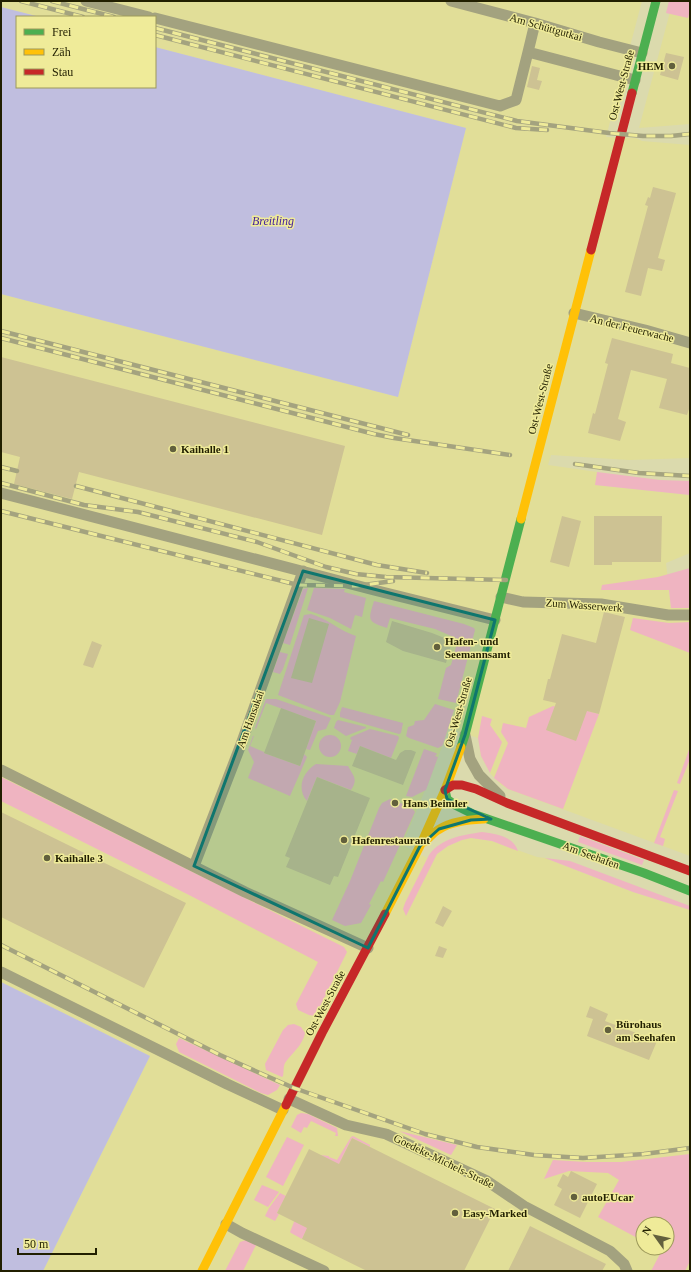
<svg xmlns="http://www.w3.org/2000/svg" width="691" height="1272" viewBox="0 0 691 1272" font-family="'Times New Roman',serif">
  <rect width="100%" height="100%" fill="#dbdaad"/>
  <path fill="#e1de98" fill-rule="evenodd" d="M1 1H642L606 137 636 138 642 141 690 145V458L629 460 551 455 548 465 597 472 596 485 690 495V553L666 563 671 608H690V856L508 789 500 784 490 773 481 756 478 738 449 728 431 776 402 845 433 861 437 854 448 846 462 840 471 838 492 841 537 857 545 858 633 892 690 910V1271H43L150 1056 1 982V294L398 397 466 128 155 47V17H40L1 7ZM643 1224H667V1248H643Z
    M673 1H690V124L639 128Z"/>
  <path fill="#efb4c1" d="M669 1H690V11L688 18 666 13Z
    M597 472 660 480 690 481V495L595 485Z
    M690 568V608H671L669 590H601L602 585 658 577Z
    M308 588 290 645 283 643 303 589Z
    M314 588 345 589 344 592 366 598 362 617 355 615 351 629 330 618 307 610Z
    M374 601 464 624 474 628 475 630 456 703 438 699 446 668 451 665 458 640 456 638 435 629 390 618 387 628C367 621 368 621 374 601Z
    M311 614C328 619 340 631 356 636L340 702 334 715H330L278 695 304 615Z
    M633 618 669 623 690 622V653L630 630Z
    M280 652 288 654 283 669 280 674 273 672Z
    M266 699H276L331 718 326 729 318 731 310 750 306 749 316 721 266 703 256 729 255 728Z
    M435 704 454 710 443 744 442 746 438 748 409 738 406 736 408 727 414 725 415 721 424 720Z
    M553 706 578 712 580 709 599 714 563 809 508 789 494 778 508 743 501 732 503 723 526 728 529 717Z
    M342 707 403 723 401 733 399 734 340 717V713Z
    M482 716 492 719 490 725 502 742 490 773 481 756 478 738Z
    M338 720 366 727V728L346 736 334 728 336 722Z
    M370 729 398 736 399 738 391 758 360 746 357 754 348 751 352 740 350 739 351 737Z
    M319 746a11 11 0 1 1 22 0a11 11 0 1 1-22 0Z
    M253 736H254L250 746 264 752V753L300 766 304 754 307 757 290 796 248 778 254 762 248 750Z
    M690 747V759L680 784 677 783Z
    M424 749 436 753 437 754 435 756 438 757 426 790 412 797 406 796Z
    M316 764 348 766C354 777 358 779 351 790L317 777 307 801C296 788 303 772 316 764Z
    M1 777 344 947 347 952 315 1016 309 1015 298 1010 296 1004 318 962 191 896 1 801Z
    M674 790 678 791 660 837 665 839 663 846 654 843Z
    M390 799 411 807 415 812 383 882 381 881 369 904 371 905 361 923 345 926 332 920 350 881 379 808 382 803Z
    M482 832C496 834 513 836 518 851L492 841 471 838 462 840 448 846 437 854 406 916 403 909 405 903 429 855C441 838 463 835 482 832Z
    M580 836 644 860 642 865 578 842Z
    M545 858 570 861 690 906V910L633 892Z
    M294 1024 301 1027 305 1033C303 1045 292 1053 285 1063 283 1067 284 1072 283 1076L282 1077 266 1070 265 1064 283 1030 288 1025Z
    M179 1038 280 1085 277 1090 268 1095 261 1093 179 1052 176 1044Z
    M301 1113 308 1114 337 1128 338 1136H335L336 1133 311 1121 307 1128 304 1127 301 1133 291 1127 297 1115Z
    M399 1131 457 1145 451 1155Z
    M353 1136 370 1145V1147L352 1138 302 1239 291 1233 290 1232 294 1222 326 1158 320 1155 329 1156V1157L337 1160 351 1137Z
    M287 1137 304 1145 283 1186 266 1177Z
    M690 1154V1261L685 1271H651L661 1252 655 1248H667V1224H643V1241L598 1217 619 1180 608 1173 569 1171 544 1179 553 1160 586 1162H621Z
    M262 1185 279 1192 268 1207 254 1200Z
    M280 1193 286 1196 277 1213 279 1214 275 1221 265 1216 269 1208Z
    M246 1240 257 1243 243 1271H225L240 1242Z"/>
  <path fill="#c0bedf" d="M1 7 40 17H17V87H155V47L466 128 398 397 1 294Z
    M1 982 150 1056 43 1271H1Z"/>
  <path fill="#cdc293" d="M666 53 684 57 678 80 660 75Z
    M532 66 540 68 537 80 542 81 539 90 527 87Z
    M653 187 676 193 658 258 665 260 662 271 648 268 641 296 625 292 648 206 645 205 648 197 650 198Z
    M612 338 673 354 671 363 690 368V406L687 415 659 408 667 379 631 370 618 419 626 422 620 441 588 433 593 413 595 414 608 364 605 363Z
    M1 357 345 446 322 535 79 472 72 499 14 484 20 457 1 452Z
    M562 516 581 521 569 567 550 562Z
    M594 516H662L661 562H612V565H594Z
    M604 612 625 617 599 714 587 711 576 741 546 730 556 703 543 700 548 679H550L562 634 596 643Z
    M309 618 329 624 312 683 291 678Z
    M392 621 432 633 452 641 446 663 403 651 386 642Z
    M92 641 102 645 93 668 83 665Z
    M281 708 316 721 300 766 264 753Z
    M360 746 396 760 400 753 405 750H411L416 752 403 785 352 766Z
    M317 777 370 798 338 877 334 876 330 885 286 867 290 858 285 856Z
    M1 812 186 903 144 988 1 917Z
    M443 906 452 911 443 927 435 923Z
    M439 946 447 949 443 958 435 956Z
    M590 1006 608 1014 605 1021 657 1041 649 1060 587 1036 593 1019 586 1017Z
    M352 1138 495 1209 464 1271H367L302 1239 307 1228 277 1213 309 1149 339 1164Z
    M571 1171 597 1184 580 1218 554 1205 562 1189 557 1186 563 1174 568 1177Z
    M530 1226 606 1264 602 1271H508Z"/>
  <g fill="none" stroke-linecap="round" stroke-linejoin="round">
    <path stroke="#a3a27f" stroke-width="11" d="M86 1 149 17
      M451 1 535 23 599 42 642 53
      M155 18 500 106 516 100 528 52 635 80
      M528 52 535 23
      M574 313 645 330 690 343
      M1 493 374 590 495 620
      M501 597 523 602 601 604 668 615H690
      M465 735 470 759 479 775 500 796
      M1 770 245 892 368 948
      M194 866 240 747 303 571
      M1 972 227 1084 283 1110
      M289 1099 346 1125 386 1134 487 1181 524 1206 610 1251 624 1264 627 1271
      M226 1224 242 1233 324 1271"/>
    <path stroke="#4caf50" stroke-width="9" d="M632 93 656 1
      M461 747 465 735 521 519
      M445 790 447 799 455 805 473 814 644 873 690 891"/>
    <path stroke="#ffc107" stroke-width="9" d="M521 519 591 250
      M424 842C429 838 433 833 438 830 451 821 469 820 484 819
      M385 914 420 846 445 790 461 747
      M202 1271 286 1105"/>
    <path stroke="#c62828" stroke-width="9" d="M591 250 632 93
      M445 790 453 785H462L476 789 507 803 690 871
      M286 1105 322 1033 385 914"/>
    <defs>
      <path id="rail" d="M21 1 83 17
        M52 1 114 17
        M155 28 517 121 609 133 643 136H671L690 134
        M155 35 516 128 547 130
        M1 331 408 435
        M1 338 374 434 394 438 510 455
        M575 464 639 473 690 476
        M1 467 17 471
        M1 483 84 505 138 512 257 542 326 567 356 574 386 577 506 580
        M76 486 377 565 427 573
        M1 511 298 585 357 586 393 581
        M1 945 220 1055 262 1074 294 1088 425 1134 477 1147 534 1155 583 1158 644 1154 690 1148"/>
    </defs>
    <use href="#rail" stroke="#a4a37f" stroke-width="4.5"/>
    <use href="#rail" stroke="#efeb99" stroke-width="3" stroke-dasharray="9" stroke-linecap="butt"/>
  </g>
  <path fill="#0f766e" fill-opacity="0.2" stroke="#0f766e" stroke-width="3" stroke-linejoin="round" d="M303 571 495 620 465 735 445 790 447 799 491 819 471 820 439 829 420 846 368 948 194 866Z"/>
  <g fill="#62603d" stroke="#efeb99" stroke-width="1.5">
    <circle cx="672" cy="66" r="4"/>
    <circle cx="173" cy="449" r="4"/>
    <circle cx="437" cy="647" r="4"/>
    <circle cx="395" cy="803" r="4"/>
    <circle cx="344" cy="840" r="4"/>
    <circle cx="47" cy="858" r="4"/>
    <circle cx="608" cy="1030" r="4"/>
    <circle cx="574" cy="1197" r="4"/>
    <circle cx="455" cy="1213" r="4"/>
  </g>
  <g text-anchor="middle" stroke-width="3" stroke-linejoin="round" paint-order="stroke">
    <g font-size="11" fill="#211f00" stroke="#efeb99">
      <text transform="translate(546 27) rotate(16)" y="4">Am Schüttgutkai</text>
      <text transform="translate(621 85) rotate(-75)" y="4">Ost-West-Straße</text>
      <text transform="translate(632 328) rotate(14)" y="4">An der Feuerwache</text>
      <text transform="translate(540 399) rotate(-76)" y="4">Ost-West-Straße</text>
      <text transform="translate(584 605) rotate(4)" y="4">Zum Wasserwerk</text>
      <text transform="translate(458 712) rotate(-74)" y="4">Ost-West-Straße</text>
      <text transform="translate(250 719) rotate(-70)" y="4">Am Hansakai</text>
      <text transform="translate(591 855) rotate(20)" y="4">Am Seehafen</text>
      <text transform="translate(325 1003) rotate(-62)" y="4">Ost-West-Straße</text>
      <text transform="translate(444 1161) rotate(26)" y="4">Goedeke-Michels-Straße</text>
    </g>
    <g font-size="11" font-weight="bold" fill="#211f00" stroke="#efeb99" text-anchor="start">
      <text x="664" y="70" text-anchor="end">HEM</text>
      <text x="181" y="453">Kaihalle 1</text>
      <text x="445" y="645">Hafen- und<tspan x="445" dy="13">Seemannsamt</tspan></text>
      <text x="403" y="807">Hans Beimler</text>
      <text x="352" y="844">Hafenrestaurant</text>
      <text x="55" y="862">Kaihalle 3</text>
      <text x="616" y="1028">Bürohaus<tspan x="616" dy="13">am Seehafen</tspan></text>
      <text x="582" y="1201">autoEUcar</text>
      <text x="463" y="1217">Easy-Marked</text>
    </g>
    <g font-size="12" font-style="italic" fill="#411d9d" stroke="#efeb99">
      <text x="273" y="225">Breitling</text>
    </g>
  </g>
  <rect width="691" height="1272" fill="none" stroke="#211f00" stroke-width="4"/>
  <rect x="16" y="16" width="140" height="72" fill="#efeb99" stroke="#9d995c"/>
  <rect x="24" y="29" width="20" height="6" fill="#4caf50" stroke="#9d995c"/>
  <text x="52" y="36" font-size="12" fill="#211f00">Frei</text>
  <rect x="24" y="49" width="20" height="6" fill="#ffc107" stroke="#9d995c"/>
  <text x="52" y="56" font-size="12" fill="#211f00">Zäh</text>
  <rect x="24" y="69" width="20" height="6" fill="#c62828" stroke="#9d995c"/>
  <text x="52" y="76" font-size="12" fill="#211f00">Stau</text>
  <g transform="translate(655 1236) rotate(303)"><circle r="19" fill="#efeb99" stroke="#9d995c"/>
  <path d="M0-3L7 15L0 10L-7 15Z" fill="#62603d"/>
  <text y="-6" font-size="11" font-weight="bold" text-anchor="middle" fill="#211f00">N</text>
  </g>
  <path d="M18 1248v6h78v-6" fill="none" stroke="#211f00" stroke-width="2"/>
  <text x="24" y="1248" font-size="12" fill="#211f00" stroke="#efeb99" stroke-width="3" paint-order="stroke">50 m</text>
</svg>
